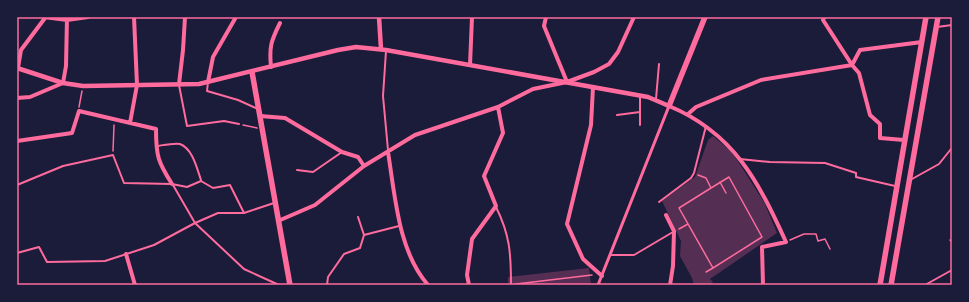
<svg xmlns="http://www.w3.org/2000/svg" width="969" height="302" viewBox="0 0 969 302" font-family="'Crimson Pro',serif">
  <rect width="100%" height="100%" fill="#1b1b3a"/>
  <path fill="#542f53" d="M713 136 732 152 764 202 777 233 710 279 713 282 710 285H694L692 278 680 256 681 241 662 201 695 177 708 140Z
    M589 268 591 285H508V277Z"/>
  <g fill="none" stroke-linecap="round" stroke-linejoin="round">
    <path stroke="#ff6b9d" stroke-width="1.5" d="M79 107 82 91
      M243 125 257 128
      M113 151 114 125
      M698 175 706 178 711 188 679 208 713 268 762 237 729 177 711 188
      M720 182 726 193
      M679 229 688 224
      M790 240 804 234H816L818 241 825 239 830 249
      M950 240 952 242
      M706 272 713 268
      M516 284 592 275"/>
    <path stroke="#ff6b9d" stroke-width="2" d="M937 27 952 25
      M386 51 383 96 388 150
      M208 82 207 91 238 100 258 109
      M179 85 187 126 224 121 239 124
      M640 96V125
      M656 99 659 64
      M617 115 640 112
      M157 146C164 145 174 143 180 144 193 149 197 169 201 180
      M740 159 770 162 825 163 856 173V177L895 186
      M297 170 313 172 342 152
      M912 179 939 164 951 149
      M17 185 63 166 113 155 124 183 172 184 187 187 201 181 213 188 230 185 244 213
      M173 185 195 223 244 269 279 285
      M659 202 691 178 694 173 706 126
      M496 207C510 235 511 254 511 285
      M358 217 364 235
      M17 253 39 247 47 262 105 261 154 245 195 223 218 213H244L274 203
      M610 255H634L673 232
      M327 285 328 277 344 254 360 248 364 235 399 226
      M925 285 952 270"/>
    <path stroke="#ff6b9d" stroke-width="3" d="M598 285 669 106"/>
    <path stroke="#ff6b9d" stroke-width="4" d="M44 17 67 20 88 17
      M546 17 544 26 567 82
      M824 17 823 20 852 65 859 73 870 115 880 124V138L904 140
      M470 65 472 17
      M271 67C269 47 271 41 280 23
      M18 68 21 50 45 18
      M208 82 213 57 236 17
      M179 84 183 50 185 17
      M593 87 591 125 567 224 583 259 602 276
      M17 98 30 97 63 83 66 66 67 17
      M669 106C734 133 758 181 786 242L762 247 763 285
      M688 114 696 107 761 80 852 65 860 50 922 42
      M260 116 285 118 342 152 358 157 364 166
      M130 123 137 85 134 17
      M17 141 72 133 79 111 156 129C156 156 158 162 172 184
      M388 152C395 195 398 251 428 285
      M666 215 674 231 673 266 670 285
      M278 221 315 205 364 166 415 135 498 107 533 89 567 82 594 72 609 64 618 52 634 17
      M126 254 135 285
      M469 285 467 275 472 239 496 206 484 176 503 133 498 107"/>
    <path stroke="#ff6b9d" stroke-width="4.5" d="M379 17 381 49
      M17 68 63 83 83 86 199 84 338 50 356 47 386 50 648 97 669 106"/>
    <path stroke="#ff6b9d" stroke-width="5.5" d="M252 72 290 285
      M669 106 705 17
      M880 285 926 17
      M891 285 938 17"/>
  </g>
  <rect width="969" height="302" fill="none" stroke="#1b1b3a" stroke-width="36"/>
  <rect x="18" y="18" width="933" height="266" fill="none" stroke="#ff6b9d" stroke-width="1.5"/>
</svg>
